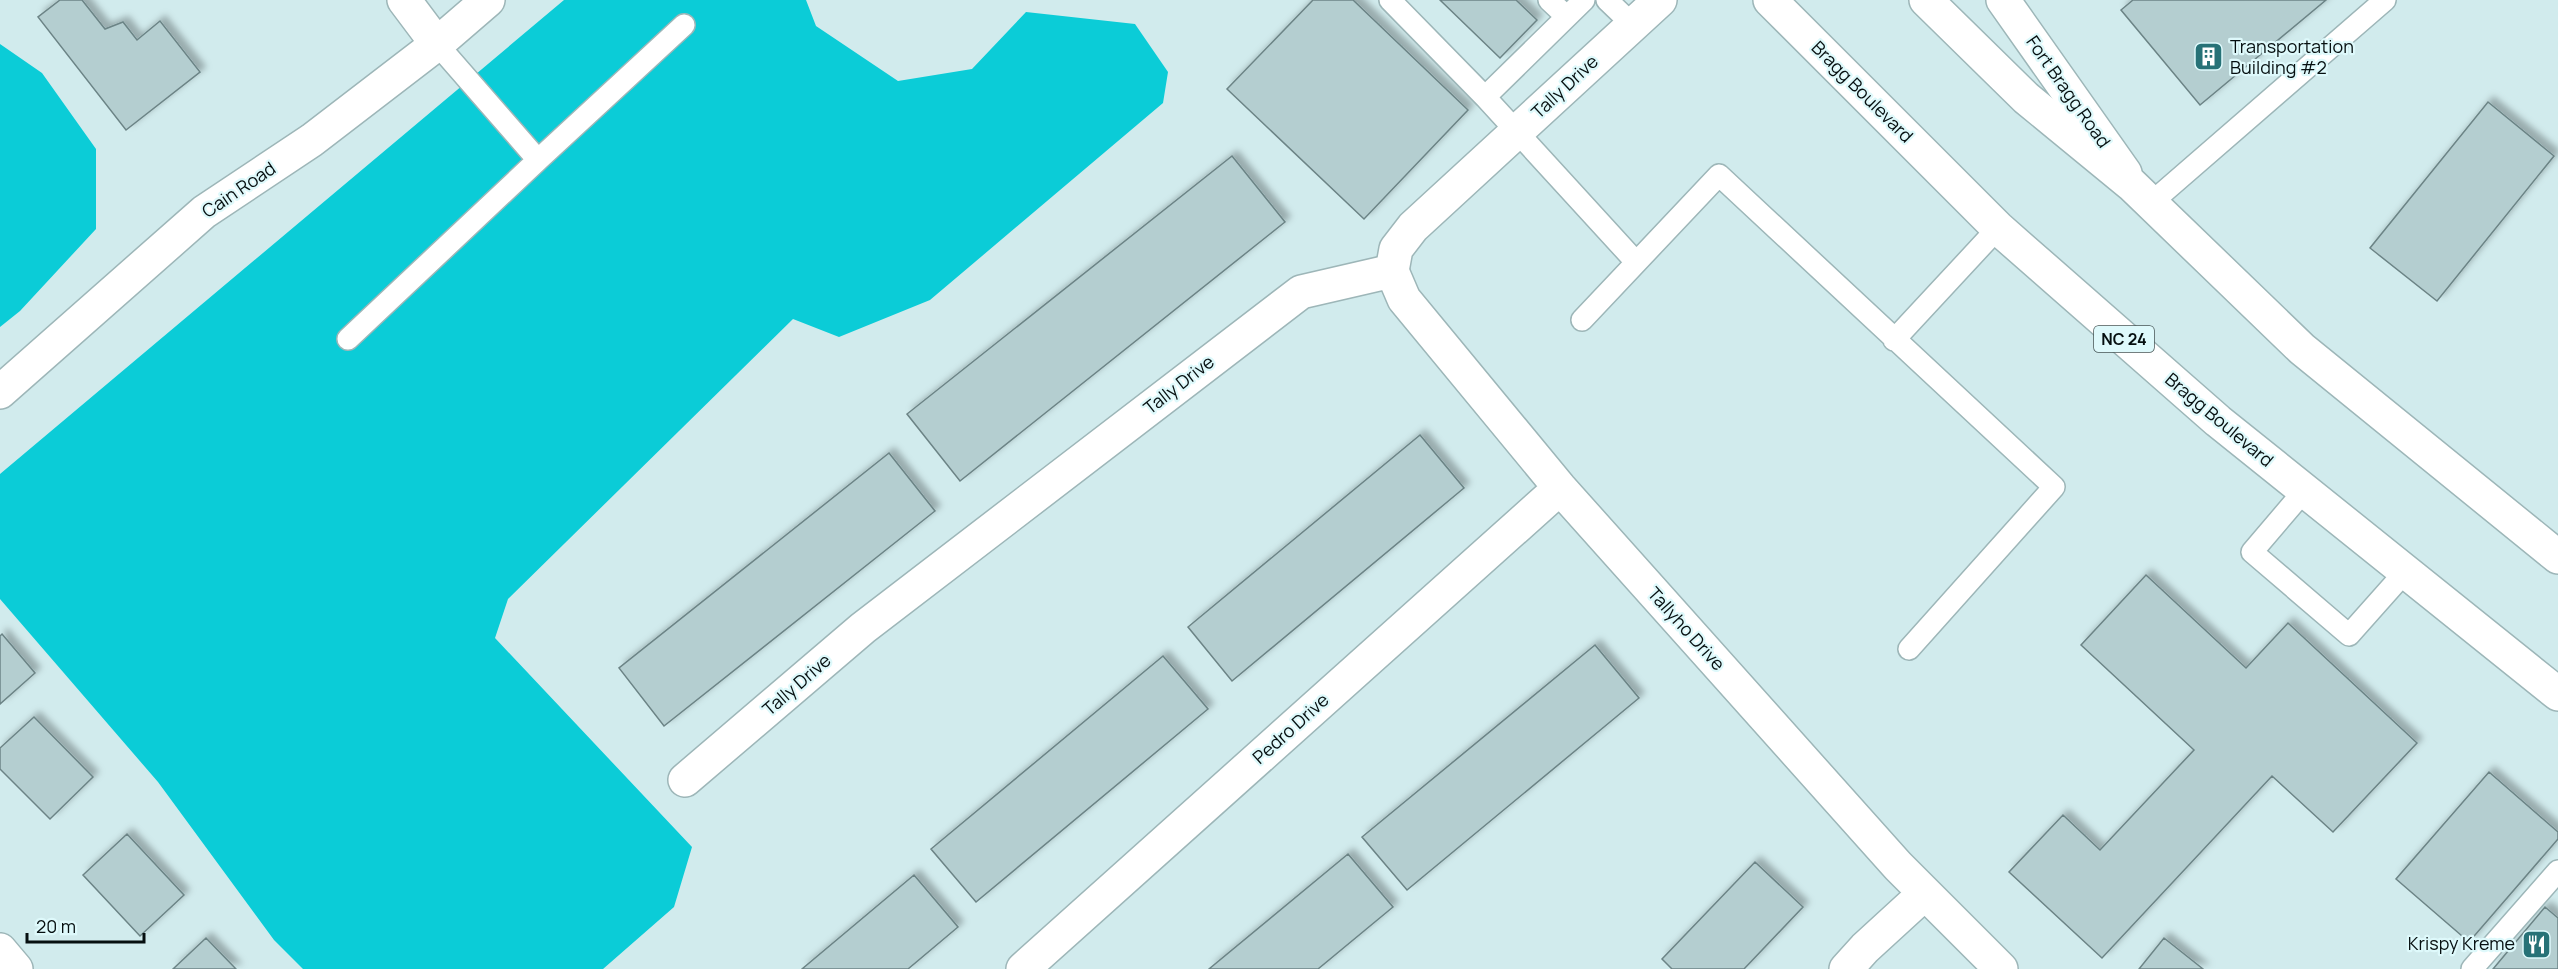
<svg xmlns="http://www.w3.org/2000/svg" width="2558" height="969" viewBox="0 0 2558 969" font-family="Manrope,sans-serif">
  <defs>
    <filter id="shadow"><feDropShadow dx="5.5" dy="-5.5" stdDeviation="3" flood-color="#0004"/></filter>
  </defs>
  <rect width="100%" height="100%" fill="#d1ebed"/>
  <path fill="#0bccd7" d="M564 0H806L816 26 898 81 972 69 1026 12 1135 24 1168 72 1163 103 930 300 839 337 793 319 508 599 495 638 692 847 674 907 603 969H303L274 940 158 782 0 599V474Z
    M0 44 42 73 96 149V229L20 311 0 327Z"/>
  <path fill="#b4ced0" stroke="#6c8486" stroke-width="1.5" filter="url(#shadow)" d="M60 0H82L105 29 123 22 137 40 160 21 200 72 126 130 38 17Z
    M1313 0H1353L1468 110 1364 219 1227 89Z
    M1440 0H1516L1537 20 1500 58Z
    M2133 0H2326L2200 105 2121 10Z
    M2488 102 2554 156 2437 301 2370 248Z
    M1232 156 1285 222 960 481 907 414Z
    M1420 435 1464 488 1232 681 1188 627Z
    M889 453 935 511 664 726 619 668Z
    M2146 575 2246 668 2288 623 2417 743 2333 832 2272 776 2102 958 2009 872 2063 815 2100 850 2194 750 2081 645Z
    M2 634 35 673 0 704V636Z
    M1595 645 1639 698 1407 890 1362 837Z
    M1163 656 1208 709 976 902 931 849Z
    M34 717 93 777 50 819 0 769V748Z
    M2489 772 2558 832V839L2469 942 2396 879Z
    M127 834 184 895 140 936 83 875Z
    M1348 854 1393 907 1318 969H1209Z
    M1755 862 1803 907 1744 969H1672L1662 959Z
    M914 875 958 927 908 969H802Z
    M2545 907 2558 918V969H2493Z
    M206 938 236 969H173Z
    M2164 938 2203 969H2139Z"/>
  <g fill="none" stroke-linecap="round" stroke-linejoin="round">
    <defs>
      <path id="lane" d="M1390 0 1485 97 1584 0
        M1549 0 1566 16
        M1607 0 1633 25
        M1485 97 1636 262
        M538 160 684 25
        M2151 203 2385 0
        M1582 320 1719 175 2054 487 1909 649
        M348 339 538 160 437 44
        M1894 340 1998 228
        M2304 491 2252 552 2349 635 2405 572
        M2472 969 2558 871"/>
      <path id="street" d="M404 0 437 44
        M2003 0 2125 173
        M685 780 863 628 1301 292 1392 271 1404 299 1560 488 1898 866 2001 969
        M0 950 16 969
        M1023 969 1560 488
        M1846 969 1865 948 1924 894"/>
      <path id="secondary" d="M1392 271 1396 249 1413 227 1660 0
        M0 392 204 212 312 140 437 44 488 0"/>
      <path id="primary" d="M1770 0 1998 228 2218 421 2558 694
        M1926 0 2026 98 2132 185 2302 349 2558 557"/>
    </defs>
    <use href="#lane" stroke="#9db6b8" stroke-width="24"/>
    <use href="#street" stroke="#9db6b8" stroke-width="36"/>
    <use href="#secondary" stroke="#9db6b8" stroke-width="36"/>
    <use href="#primary" stroke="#9db6b8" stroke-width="36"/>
    <use href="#lane" stroke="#fff" stroke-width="21"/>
    <use href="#street" stroke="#fff" stroke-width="33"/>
    <use href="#secondary" stroke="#fff" stroke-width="33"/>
    <use href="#primary" stroke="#fff" stroke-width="33"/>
  </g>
  <defs>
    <symbol id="building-square" viewBox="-11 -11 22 22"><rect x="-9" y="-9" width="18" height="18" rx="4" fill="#277277" stroke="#def9fb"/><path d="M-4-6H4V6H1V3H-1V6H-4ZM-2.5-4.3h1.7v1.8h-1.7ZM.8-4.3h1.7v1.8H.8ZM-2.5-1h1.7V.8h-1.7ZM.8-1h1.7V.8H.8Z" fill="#fff"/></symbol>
    <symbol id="restaurant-square" viewBox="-11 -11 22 22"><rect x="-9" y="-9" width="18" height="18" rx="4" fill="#277277" stroke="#def9fb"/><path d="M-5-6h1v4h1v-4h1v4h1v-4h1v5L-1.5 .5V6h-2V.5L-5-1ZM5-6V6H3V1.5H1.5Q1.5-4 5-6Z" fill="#fff"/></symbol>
  </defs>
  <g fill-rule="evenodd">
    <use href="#building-square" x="2192" y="40" width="33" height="33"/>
    <use href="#restaurant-square" x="2520" y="928" width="33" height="33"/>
  </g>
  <g text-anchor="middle" stroke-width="4.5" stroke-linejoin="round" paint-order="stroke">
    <rect fill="#def9fb" stroke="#475556" stroke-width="1.5" x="2094" y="326" width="60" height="26" rx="4.5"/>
    <g font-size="16" font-weight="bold" fill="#060f10">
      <text x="2124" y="345">NC 24</text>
    </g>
    <g font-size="18" fill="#060f10" stroke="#def9fb" text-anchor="start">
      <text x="2230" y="53">Transportation<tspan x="2230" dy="21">Building #2</tspan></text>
      <text x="2515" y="950" text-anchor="end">Krispy Kreme</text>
    </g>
    <g font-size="18" fill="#060f10" stroke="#def9fb">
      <text transform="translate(1565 87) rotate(-43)" y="6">Tally Drive</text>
      <text transform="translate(1862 92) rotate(45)" y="6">Bragg Boulevard</text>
      <text transform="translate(2068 92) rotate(55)" y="6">Fort Bragg Road</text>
      <text transform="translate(239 190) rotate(-34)" y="6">Cain Road</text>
      <text transform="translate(1179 385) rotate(-38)" y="6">Tally Drive</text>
      <text transform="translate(2219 420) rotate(40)" y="6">Bragg Boulevard</text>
      <text transform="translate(1686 629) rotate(48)" y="6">Tallyho Drive</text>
      <text transform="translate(797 685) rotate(-41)" y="6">Tally Drive</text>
      <text transform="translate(1291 729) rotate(-42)" y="6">Pedro Drive</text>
    </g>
  </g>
  <path d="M27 933v9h117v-9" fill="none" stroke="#060f10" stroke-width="3"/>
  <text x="36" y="933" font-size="18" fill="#060f10" stroke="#def9fb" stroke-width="4.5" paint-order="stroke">20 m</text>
</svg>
